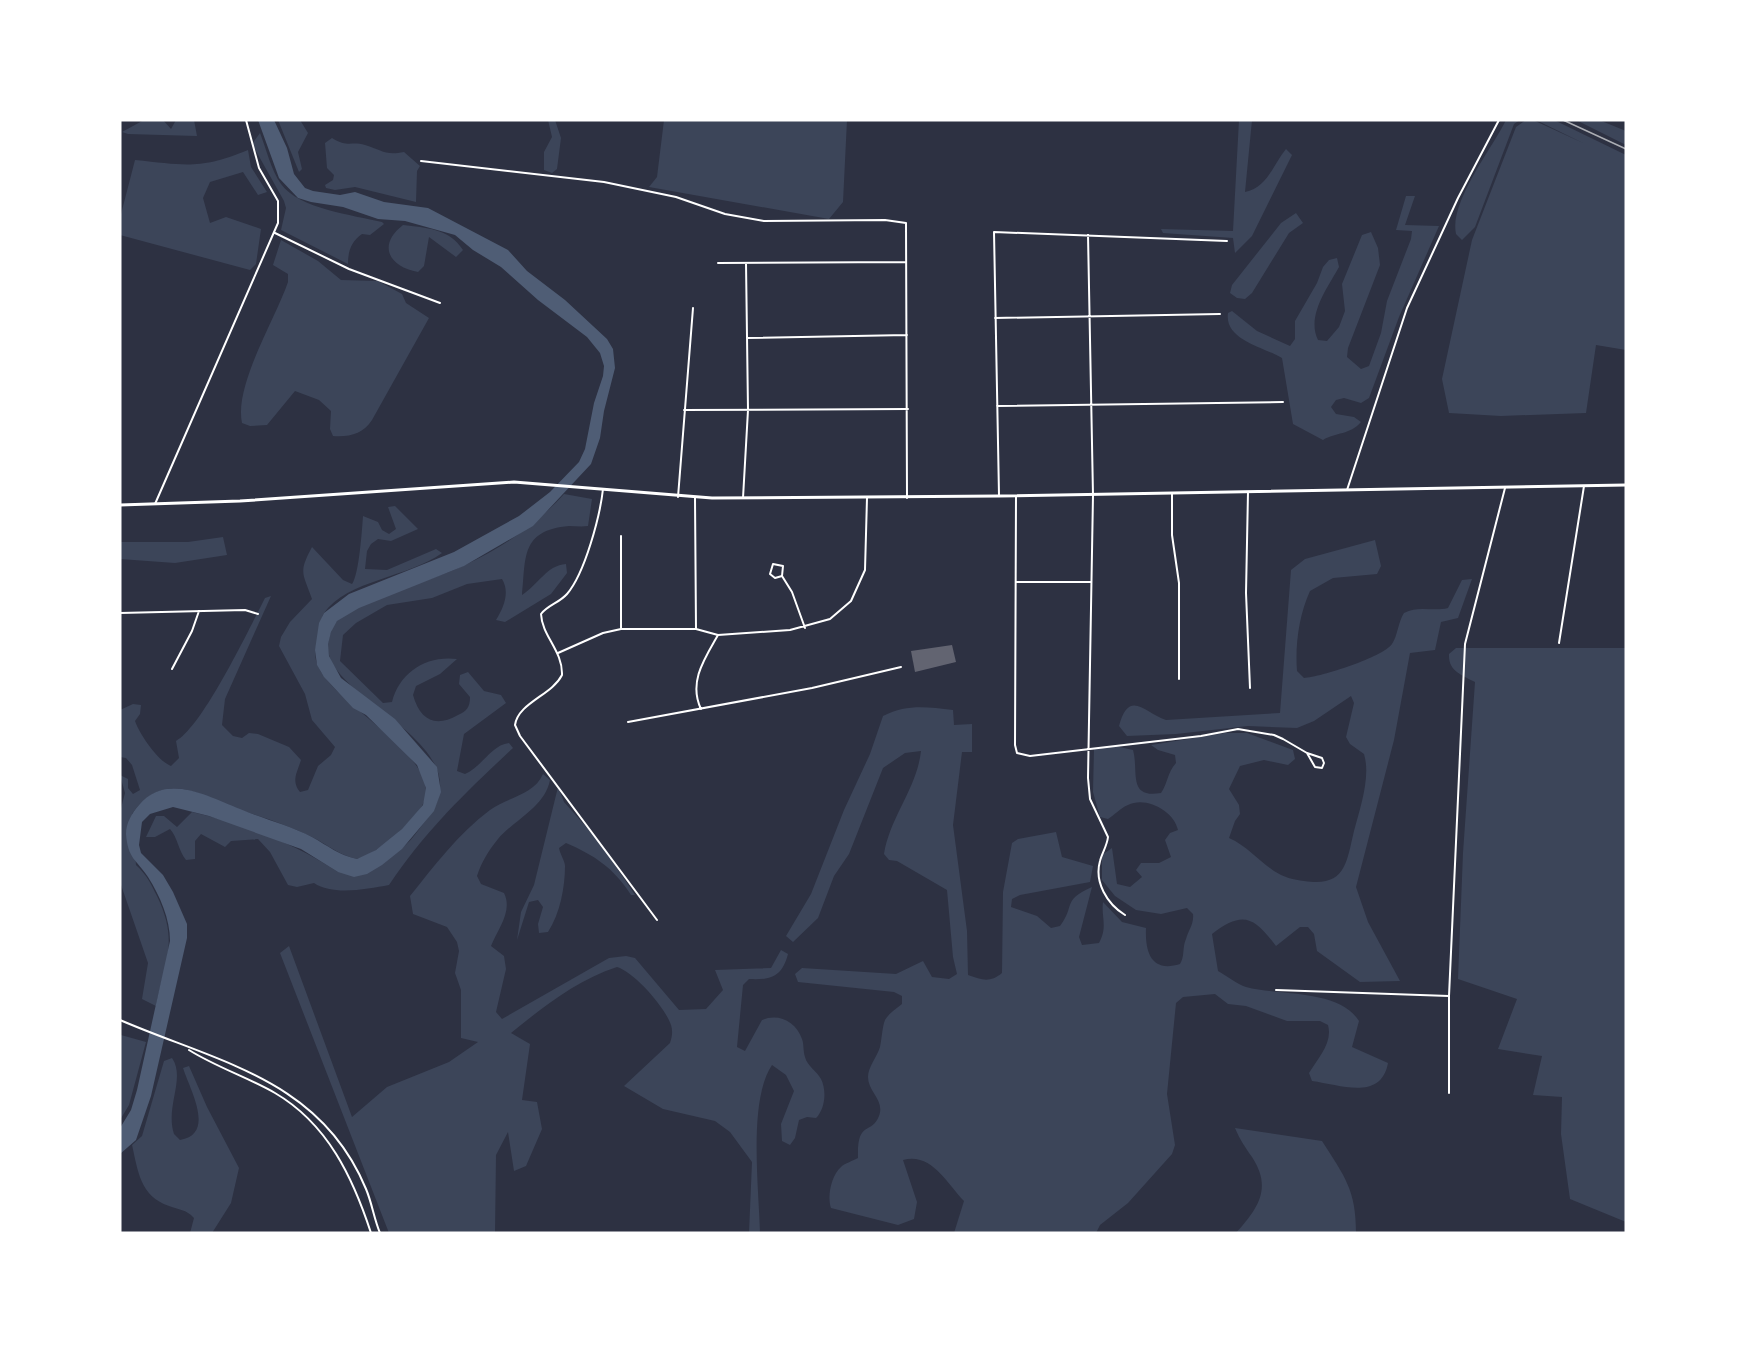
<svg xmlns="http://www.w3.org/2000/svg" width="1746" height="1353" viewBox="0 0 1746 1353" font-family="'Nunito Sans',sans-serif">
  <rect width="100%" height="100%" fill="#2d3142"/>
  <path fill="#3c4559" d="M144 120H163L171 129 176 120H194L197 136 128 134 122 132Z
    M278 120H300L308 133 298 152 302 169 299 172Z
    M548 120H555L561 138 557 169 552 173 544 170V152L552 137Z
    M664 120H847L843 202 829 219 649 187 657 177Z
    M1239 120H1252L1245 192C1267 188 1273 165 1286 149L1292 155 1252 236 1235 253 1233 238 1163 233 1161 229 1233 231Z
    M1506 120H1520L1514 124 1475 227 1462 240 1456 234C1449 202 1492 149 1506 120Z
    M1526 120H1533L1583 143 1536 120H1554L1626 155V350L1596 345 1586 413 1501 416 1449 413 1442 379 1472 240 1516 127Z
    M1576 120H1599L1626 131V145Z
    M260 133C266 148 271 170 281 184 299 209 353 215 382 222L384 224 370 235 362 234C351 242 348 251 348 264L281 230 286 208 284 201 252 144Z
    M332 138C348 148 351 141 365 145 382 150 385 156 404 152L420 166 417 171 416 202 355 187 335 190 326 188 325 185 333 180 334 175 327 168 325 143Z
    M248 150 251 167 267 192 258 195 243 172 210 182 203 198 210 223 226 217 261 229 256 264 250 270 120 235V218L135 160C186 165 199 170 248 150Z
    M1406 196H1415L1405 225 1439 226 1399 317 1369 398 1361 403 1344 398 1336 400 1331 407 1336 414 1354 417 1361 422C1350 435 1336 432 1323 440L1293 424 1282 358C1264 347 1224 340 1228 313L1232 311 1257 331 1290 346 1295 339V321L1317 283 1323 267 1329 260 1337 258 1339 267C1328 287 1306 316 1318 340L1327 341 1339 327 1345 311 1342 284 1362 235 1371 232 1378 248 1380 265 1348 348 1347 357 1361 369 1369 366 1381 333 1387 301 1411 239 1412 231 1396 230Z
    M1296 213 1303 223 1289 233 1252 293 1245 299 1237 298 1230 293 1232 285 1281 223Z
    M403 225C426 228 449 228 463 250L456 257 429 237 424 266 418 272C389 267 377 245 403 225Z
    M281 240 318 261 341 280 378 281 402 294 406 303 429 318 372 420C363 434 350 437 333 436L330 429 331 411 319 400 295 391 267 425 250 426 242 423C234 385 275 320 288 282V274L273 265Z
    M564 494 592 499 588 526C581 527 575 526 569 526 520 530 526 559 522 595 538 585 547 565 566 564L567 573 551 594 505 622 496 620C504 607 510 592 502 579L467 584 432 598 387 605 356 623 343 635 340 661 383 703 392 702C399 673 426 655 457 659L440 674 416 686 413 695C420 720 435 728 458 715 467 711 470 707 470 697L459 684 460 675 468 672 484 691 501 695 506 703 464 734 457 771 465 774C482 767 491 745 509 743L513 748C465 793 426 830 389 885 367 889 333 896 314 883L297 887 288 885 270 852 258 839 231 841 225 847 201 834 195 841V859L186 860C178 850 178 838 170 829L155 837H146L156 816H164L177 827 192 812C244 824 294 843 338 872 355 865 388 858 402 848 410 842 417 832 423 824 494 743 321 701 328 643 329 637 332 627 336 622 352 603 439 578 465 565 503 547 536 525 564 494Z
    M395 506 418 529 391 541 378 539 371 544 367 551 365 569 387 570 436 549 442 553C410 577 347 580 324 613 321 618 320 628 319 635 316 645 313 656 318 666 334 705 446 759 423 804 420 811 413 817 409 822 396 836 375 854 357 859 339 855 328 845 312 837 290 826 266 818 243 811 201 797 166 767 132 814L136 865C147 875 151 884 157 896 179 942 165 960 156 1006L142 999 148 963 120 882V812L125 793 120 775 128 779V788L133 794 140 790 132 765 126 758 120 757V710L133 704 141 705 140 714 135 721C140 735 158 761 171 766L179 758 176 741C203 726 249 629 265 598L271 596 225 699 222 725 233 736 242 738 249 733 258 734 289 747 301 760C297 773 291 781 300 792L308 790 318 766 331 755 335 747 312 720 305 694 279 646 281 637 290 622 312 599C303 573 298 573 312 547L343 580 352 584C359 575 362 530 363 516L378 522 382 530 389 534 396 529 388 507Z
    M223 537 227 555 175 563 120 559V542H188Z
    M1375 540 1381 566 1377 574 1333 578 1310 591C1299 615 1295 645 1297 671L1304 678C1321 677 1383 657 1392 644 1398 635 1398 622 1404 613 1419 605 1433 612 1448 608L1462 580 1472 579 1458 618 1441 622 1435 650 1410 653 1394 740 1356 887 1368 922 1400 981 1360 982 1317 951 1314 934 1308 927H1300L1276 946C1254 917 1243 910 1212 934L1218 971C1227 976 1237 984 1246 987 1279 996 1339 989 1359 1021L1352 1047 1388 1063C1381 1101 1341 1085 1312 1081L1309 1073C1318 1058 1333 1043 1328 1025L1320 1021H1287L1246 1006 1228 1004 1215 994 1183 997 1176 1003 1167 1094 1175 1145 1172 1154 1128 1203 1100 1225 1096 1233H954L964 1201C947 1183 931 1152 903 1160L917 1202 914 1219 898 1225 831 1208C827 1197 831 1176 841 1167 845 1163 853 1161 858 1158 857 1119 871 1136 879 1116 885 1100 868 1092 868 1077 868 1067 877 1057 880 1047 882 1038 882 1028 885 1020 889 1013 896 1009 902 1004V996L894 992 798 982 795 974 802 968 896 974 923 961 932 977 949 979 957 974 953 957 947 890 897 861 889 860 884 854C890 817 917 788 921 751L905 753 883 768 849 854 834 876 818 918 793 942 786 936 811 894 844 810 870 754 883 716C907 704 926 707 953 710L954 725 972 724V752H962L953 825 967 931 968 975C982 980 990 983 1002 973L1003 892 1012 843 1018 839 1056 832 1062 857 1093 866 1090 882 1020 895 1012 899 1011 907 1037 916 1051 928 1060 926C1076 905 1061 901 1092 887L1079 937 1082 945 1099 943C1108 927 1101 917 1103 902L1122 922 1146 928C1145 952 1151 973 1180 964 1185 956 1182 948 1186 939 1189 929 1194 924 1193 914L1187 908 1161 914 1136 910 1115 896 1102 880V855L1112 848 1117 884 1130 887 1142 877 1136 870 1141 863H1159L1171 857 1165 840 1170 833 1178 830C1174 811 1146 796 1128 805 1120 808 1115 815 1108 819L1100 817 1093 792 1094 749 1115 746 1133 750C1139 771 1127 799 1161 793 1168 783 1167 773 1176 763L1175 755 1158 750 1151 745 1225 733H1247L1293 750 1295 759 1288 765 1264 760 1240 766 1229 789 1239 805 1240 814 1235 821 1229 838C1247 846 1258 860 1274 871 1283 877 1294 880 1304 881 1345 887 1346 865 1354 831 1360 808 1371 777 1364 754L1350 744 1346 737 1354 703 1351 696 1314 721 1297 728 1248 726 1176 734 1127 736 1119 726C1129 688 1145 713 1166 720L1280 713 1291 570 1305 559Z
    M1456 648H1626V1222L1570 1199 1561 1134 1562 1097 1533 1095 1542 1056 1498 1049 1517 999 1458 979 1463 853 1475 682C1462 675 1448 671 1449 654Z
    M543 774 550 780C545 807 514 820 498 839 489 850 481 863 477 876L481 884 504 893C513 911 498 929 491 946L504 956 506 969 496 1012 502 1019 609 958 626 956 635 958 679 1010 706 1009 723 990 715 970 771 968 781 950 788 954C782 977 771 980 749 979L743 985 737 1047 745 1051 762 1020C778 1013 796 1021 802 1039 804 1044 803 1051 805 1057 807 1066 817 1071 821 1079 827 1091 825 1109 816 1118L807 1117 799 1120 795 1138 790 1145 782 1141 781 1124 794 1091 786 1075 772 1065C748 1100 759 1190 760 1233H749L752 1162 730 1132 715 1121 663 1109 624 1086 670 1043C672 1037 673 1031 671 1025 665 1007 634 972 617 967 577 980 543 1007 511 1033L530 1044 522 1100 537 1102 542 1129 526 1166 514 1171 508 1132 496 1155 495 1233H389L280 953 289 946 352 1117 387 1087 449 1062 478 1042 461 1038V990L455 973 459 951 457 942 447 927 413 914 410 896C435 865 458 834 490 810 508 797 534 795 543 774Z
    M558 787 564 802 598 840 635 895H631C614 868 594 855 566 843L559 848C560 854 565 861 565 866 565 887 560 914 548 932L539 933 538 924 543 907 538 900 529 902 517 940 521 912 534 885Z
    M121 1035 146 1042 129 1105 120 1120Z
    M172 1058C186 1078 165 1107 174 1134L180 1140C216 1134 190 1090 183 1068L189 1066 207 1107 239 1168 231 1203 212 1233H190L194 1218C186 1209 179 1210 169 1206 140 1196 138 1171 132 1145L142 1136 164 1061Z
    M1235 1128 1322 1141C1345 1177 1356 1190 1356 1233H1236C1257 1209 1273 1189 1252 1157 1245 1147 1240 1140 1235 1128Z"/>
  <path fill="#4f5d75" d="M258 120H274L287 148 294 174 305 188 313 191 340 195 355 192 384 202 428 208 508 250 527 271 565 300 607 339 613 349 615 368 604 411 600 438 591 464 533 526 464 566 359 608 337 621 331 632 328 644 329 656 341 678 395 719 437 767 441 792 434 811 402 849 382 865 367 874 354 877 338 872 301 849 209 816 173 807 150 814 142 822 139 845 141 853 163 875 173 892 187 924V938L151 1096 136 1140 120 1154V1128L131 1110 137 1090 170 941C170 919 160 896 148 877 136 859 128 859 126 834 126 823 132 813 139 805 167 772 208 797 240 809 264 819 289 825 312 837 328 846 339 855 357 859L376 850 402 829 423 805 426 788 417 765 366 715 353 708 324 677 317 665 315 650 319 623 324 613 349 594 454 552 519 516 550 492 579 462 585 449 594 403 603 376 604 366 600 353 587 337 538 300 501 267 473 250 455 235 405 221 378 219 343 207 311 202 298 198 279 178Z"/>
  <path fill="#626471" d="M952 645 956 662 915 672 911 651Z"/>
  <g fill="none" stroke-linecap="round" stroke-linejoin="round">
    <path stroke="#fff" stroke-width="2" d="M421 161 604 182 676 197 725 214 764 221 885 220 906 223 907 498
      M275 233 349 269 440 303
      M1088 235 1093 495 1088 778 1090 799 1108 837C1107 846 1102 853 1100 861 1094 882 1107 904 1125 915
      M718 263 906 262
      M995 318 1220 314
      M747 338 907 335
      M997 406 1283 402
      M684 410 908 409
      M603 489C600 516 585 573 567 594 559 603 548 605 541 614 542 636 563 651 562 675 552 695 518 703 515 725L520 736 657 920
      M1347 490 1407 308 1458 198 1499 120
      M1248 492 1246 593 1250 688
      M1172 493V535L1179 583V679
      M999 495 994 232 1227 241
      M1016 496 1015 745 1017 753 1030 756 1201 736 1238 729 1274 735 1283 739 1307 753 1315 767 1322 768 1324 763 1322 758 1307 753
      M678 497 693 308
      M695 498 696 629
      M743 498 748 410 746 263
      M155 504 278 223V201L259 168 246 120
      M621 536V629
      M782 576 783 566 773 564 770 574 775 578 782 576 792 592 805 628
      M1016 582H1091
      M120 613 245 610 258 614
      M1559 643 1584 486
      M558 653 603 633 621 629H696L718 635 790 630 830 619 851 601 865 570 867 498
      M172 669 192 631 199 611
      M701 709C688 682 705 658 718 635
      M628 722 812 688 901 667
      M1276 990 1449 996
      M1449 1093V996L1465 644 1505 488"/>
    <path stroke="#fff" stroke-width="2" d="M120 1020C217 1062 321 1079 366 1189 372 1203 374 1219 380 1233
      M189 1050C216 1067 247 1077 275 1093 328 1124 353 1178 371 1233"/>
    <path stroke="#fff" stroke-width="3" d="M120 505 240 501 514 482 712 498 999 496 1626 485"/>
    <path stroke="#abadb3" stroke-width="1.5" d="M1563 120 1626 149"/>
  </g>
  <rect width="1746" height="1353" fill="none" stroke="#ffffff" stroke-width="243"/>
</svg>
